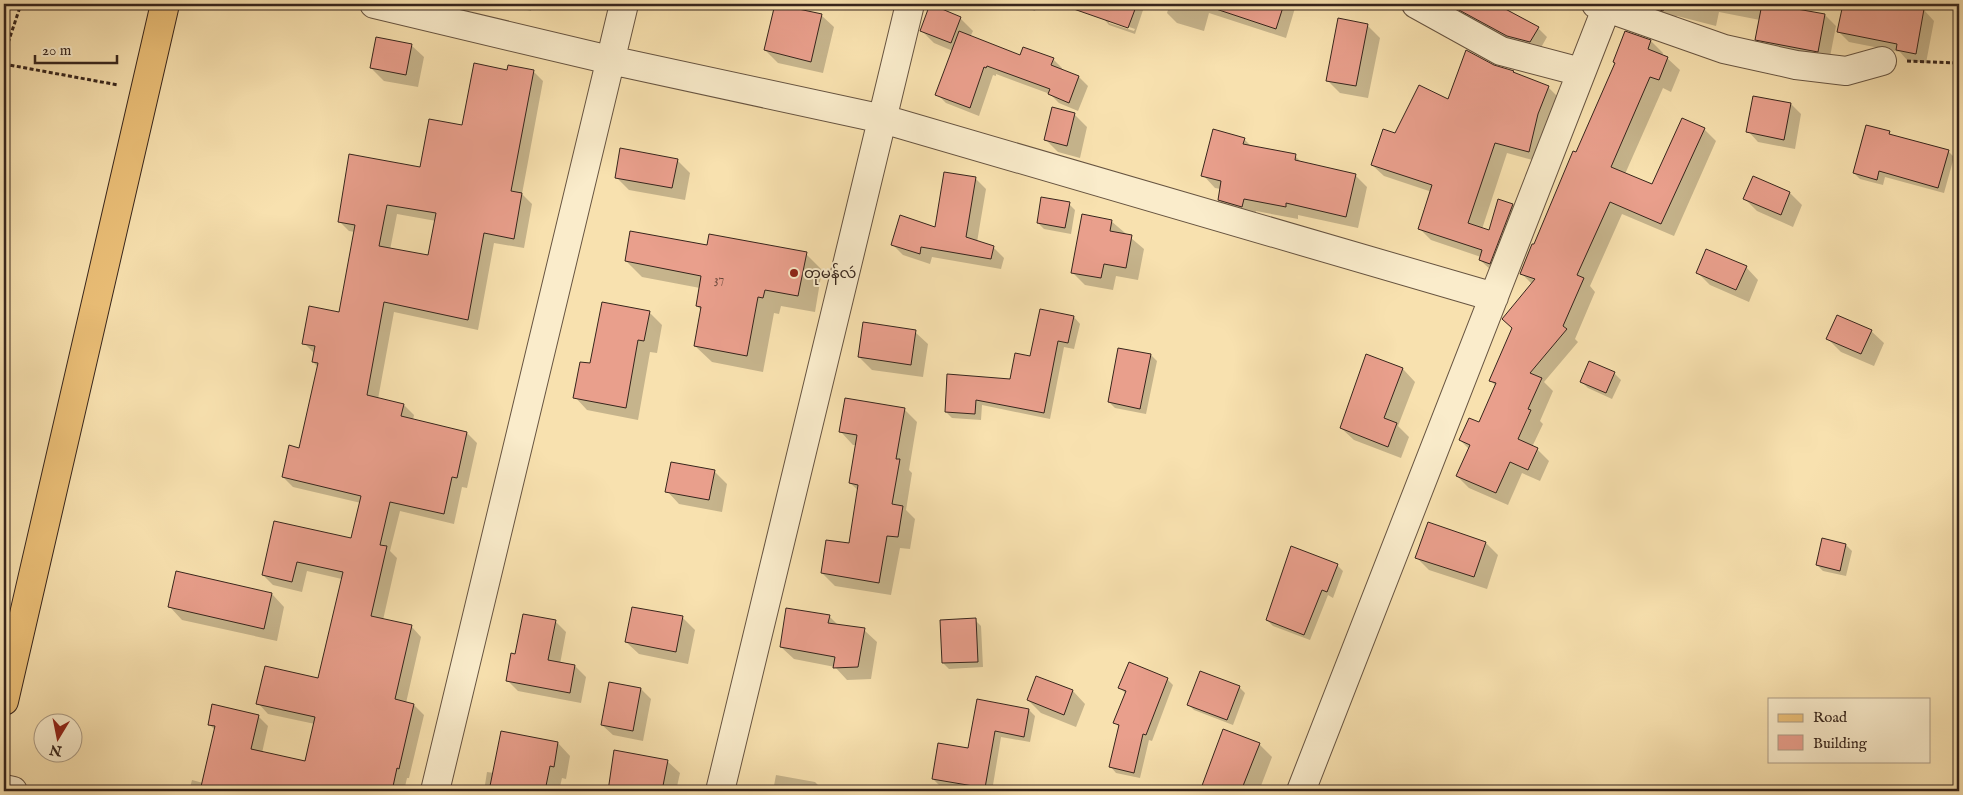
<svg xmlns="http://www.w3.org/2000/svg" width="1963" height="795" viewBox="0 0 1963 795" font-family="'IM FELL English','Noto Sans Myanmar',serif">
  <rect width="100%" height="100%" fill="#f8e1af"/>
  <filter id="stains"><feTurbulence type="fractalNoise" baseFrequency=".004" numOctaves="4"/><feColorMatrix values="0 0 0 0 .2 0 0 0 0 .09 0 0 0 0 .02 0 0 0 .5 -.17"/></filter>
  <radialGradient id="worn" r=".72"><stop offset=".6" stop-color="#630" stop-opacity="0"/><stop offset="1" stop-color="#630" stop-opacity=".3"/></radialGradient>
  <path fill="#0003" fill-rule="evenodd" d="M503 4H532L531 11Z
    M776 4 821 15 834 27 823 73 778 63 765 50Z
    M1017 4H1037L1035 11Z
    M1108 4H1145L1135 34 1109 25 1103 18ZM1109 20 1135 29 1134 31 1109 23Z
    M1170 4H1291L1295 8 1286 38 1209 13 1204 31 1177 23 1167 13Z
    M1442 4H1494L1538 28 1547 37 1539 51 1517 45Z
    M1634 4H1797L1804 12 1825 15 1836 26 1829 62 1768 51 1756 40 1760 20 1719 12 1716 26 1677 16 1674 21Z
    M1844 4H1890L1924 10 1934 21 1926 63 1907 60 1900 52 1849 42 1839 32Z
    M960 18 973 31 970 37 1020 57 1053 59 1062 68V70L1079 77 1088 86 1078 111 1059 103 1050 94 996 74V76L993 75 979 116 946 103 937 94 953 51 934 43 921 30Z
    M1367 25 1380 38 1368 98 1340 93 1327 80Z
    M1626 32 1651 41 1663 53 1662 56 1667 58 1680 70 1671 92 1663 88 1625 174 1653 186 1704 129 1716 141 1674 236 1622 214 1590 286 1595 292 1575 339 1578 342 1544 382 1553 391 1540 421 1543 424 1532 447 1537 449 1549 461 1540 481 1522 473 1508 505 1469 488 1457 476 1469 449 1460 440 1480 424 1496 386 1490 380 1532 284 1521 273 1535 246 1616 63Z
    M411 45 424 57 418 87 384 81 371 68Z
    M1493 66 1514 72 1517 75 1548 87 1560 99 1540 162 1507 153 1482 229 1489 231 1513 205 1524 216 1492 271 1480 260 1481 257 1431 240 1420 229 1432 192 1384 176 1372 165 1396 135 1449 101Z
    M508 71H533L543 81 522 194 532 204 524 248 494 243 478 330 394 312 378 399 404 405 414 415 413 420 467 433 477 443 467 488 462 487 454 524 400 511 390 551 397 558 383 620 411 626 421 637 406 703 414 705 424 715 409 778H407L404 791H189L192 780 203 783 215 730 209 724 258 716 268 726 262 753 306 763 315 724 268 714 258 703 319 680 342 579 307 571 302 592 273 585 263 575 352 540 361 503 293 487 283 477 300 449 318 367 313 362 314 353 304 343 340 313 355 232 349 231 339 221 421 168 463 127ZM397 214 436 221 429 257 390 250Z
    M1791 104 1801 114 1795 149 1758 142 1748 131Z
    M1074 114 1087 127 1080 158 1058 152 1045 139Z
    M1889 133 1893 136 1948 151 1954 157 1944 193 1885 177 1883 185 1860 179 1854 173Z
    M1244 139 1253 148 1295 156 1303 164 1355 175 1367 187 1358 228 1298 215V219L1256 211 1254 219 1231 212 1219 200 1221 189 1215 188 1203 175Z
    M677 160 690 173 685 200 629 190 616 177Z
    M1753 177 1790 193 1802 205 1793 227 1757 211 1744 198Z
    M975 178 986 189 977 242 993 247 1004 258 1001 269 932 257 930 264 903 255 892 244 936 228Z
    M1069 204 1075 210 1071 234 1044 229 1038 223Z
    M1111 221 1144 249 1138 280 1116 276 1113 290 1085 285 1073 273Z
    M708 246 806 254 822 270 815 312 781 306 779 314 774 313 763 372 712 362 695 346 702 311 697 306 700 288 642 277 626 261Z
    M1746 267 1758 280 1749 302 1710 285 1697 272Z
    M1041 310 1074 317 1080 324 1074 349 1064 347 1050 419 982 405 981 420 952 418 946 412 1011 380 1031 357Z
    M649 312 662 325 657 353 650 352 638 420 587 410 575 397 591 365Z
    M1871 331 1884 343 1874 366 1841 352 1828 339Z
    M915 332 928 344 923 377 872 370 859 357Z
    M1151 355 1157 361 1146 414 1115 408 1109 402Z
    M1367 355 1403 369 1415 382 1398 426 1409 437 1401 458 1354 440 1341 428Z
    M1590 363 1614 373 1621 380 1612 399 1588 388 1582 382Z
    M904 409 917 422 909 470 912 473 906 510 915 519 910 549 900 548 891 595 835 586 822 573 850 545 859 491 850 483 856 445H853L841 432Z
    M714 471 727 484 722 512 679 504 667 491Z
    M1486 543 1498 555 1487 589 1429 570 1416 557Z
    M1846 545 1852 551 1846 576 1823 571 1817 565Z
    M1337 565 1343 571 1333 598 1328 595 1310 640 1273 626 1267 620Z
    M272 594 284 607 277 641 182 620 170 607Z
    M829 616 839 626 864 630 877 642 871 679 847 680 835 667 794 659 781 647Z
    M682 617 695 630 688 664 639 654 626 642Z
    M975 620 981 626 983 667 949 669 943 663Z
    M555 621 566 632 560 664 575 666 586 677 581 703 518 691 507 680 516 655Z
    M1037 678 1073 691 1085 704 1076 727 1041 713 1028 700Z
    M1167 679 1173 685 1152 741 1149 740 1140 778 1116 773 1110 766 1120 728 1115 722 1126 694 1120 688Z
    M610 683 641 689 651 699 643 741 613 735 602 725Z
    M1239 687 1245 693 1233 725 1194 710 1188 704Z
    M978 701 1029 710 1035 716 1030 742 1001 737 992 791H976L939 785 933 779 969 749Z
    M1223 731 1259 744 1272 757 1259 791H1201Z
    M558 743 570 756 566 779 562 778 559 791H484L487 772 494 773Z
    M615 751 667 761 680 773 676 791H608Z
    M776 775 815 782 824 791H773Z"/>
  <path fill="#e99f8c" stroke="#37251c" fill-rule="evenodd" d="M775 4 822 14 811 62 764 50Z
    M930 4 961 17 951 43 920 31Z
    M1069 4H1137L1128 28 1068 7Z
    M1213 4H1284L1276 29 1213 8Z
    M1448 4H1496L1539 27 1530 42 1507 36Z
    M1642 4H1666L1663 11Z
    M1762 4H1798L1797 9 1825 14 1818 52 1755 40Z
    M1843 4H1896L1924 9 1916 54 1896 50 1897 44 1837 32Z
    M1338 18 1368 24 1356 86 1326 81Z
    M959 31 1020 55 1023 47 1054 58 1051 65 1079 76 1069 103 1048 94 1050 89 987 66 986 68 984 67 970 108 935 95Z
    M1625 31 1651 40 1648 49 1668 57 1659 80 1650 77 1611 167 1652 184 1682 118 1705 128 1661 224 1610 202 1577 275 1584 278 1563 326 1567 329 1530 373 1542 378 1528 409 1531 410 1518 439 1538 448 1528 470 1510 462 1496 493 1456 476 1470 445 1459 440 1469 418 1479 422 1496 383 1489 381 1512 328 1502 319 1535 279 1520 274 1532 244H1534L1573 151 1576 152 1615 63 1613 62Z
    M376 37 412 44 406 75 370 68Z
    M1466 50 1494 65 1514 71 1513 72 1549 86 1538 114 1529 152 1495 143 1468 223 1489 230 1498 199 1513 204 1490 264 1479 260 1482 250 1418 229 1432 185 1371 165 1383 129 1395 133 1419 85 1448 99Z
    M474 63 507 70 508 65 534 70 511 191 522 193 514 239 484 233 468 320 384 302 367 395 404 404 401 416 467 432 457 478 452 477 444 514 390 502 380 545 387 546 371 616 412 625 395 699 414 704 399 769 397 768 392 791H200L215 726 208 725 212 704 259 715 251 749 305 761 315 717 256 704 265 666 318 678 343 572 297 562 292 582 262 575 274 521 351 538 361 496 282 477 289 445 299 448 318 363 312 362 315 346 302 344 309 306 339 312 355 225 338 222 349 154 420 167 429 119 462 125ZM387 205 436 213 428 255 379 246Z
    M1753 96 1791 103 1784 140 1746 132Z
    M1052 107 1075 113 1067 146 1044 140Z
    M1866 125 1890 131 1889 134 1949 150 1938 188 1879 171 1877 180 1853 173Z
    M1213 129 1245 138 1243 144 1296 154 1295 160 1356 174 1346 217 1286 203V207L1244 199 1242 207 1218 200 1221 181 1201 176Z
    M620 148 678 159 672 188 615 178Z
    M944 172 976 177 966 237 994 246 991 259 921 247 920 254 891 245 900 215 935 227Z
    M1753 176 1790 192 1781 215 1743 199Z
    M1041 197 1070 202 1065 228 1037 223Z
    M1082 214 1112 220 1110 231 1132 235 1126 268 1104 264 1101 278 1071 273Z
    M630 231 707 245 709 234 807 252 798 296 765 290 763 298 758 297 747 356 694 346 701 307 696 306 701 276 625 261Z
    M1706 249 1747 266 1736 290 1696 273Z
    M602 302 650 311 644 341 638 340 626 408 573 398 580 362 590 363Z
    M1040 309 1074 316 1068 343 1058 341 1044 413 976 400 975 414 945 412 947 374 1010 379 1015 353 1030 356Z
    M1837 315 1872 330 1861 354 1826 339Z
    M863 322 916 330 911 365 858 357Z
    M1118 348 1151 354 1140 409 1108 402Z
    M1366 354 1403 368 1384 418 1397 423 1388 447 1340 428Z
    M1589 361 1615 372 1606 393 1580 382Z
    M845 398 905 408 896 459H900L892 504 903 506 898 537 887 536 879 583 821 573 826 540 849 543 858 485 849 483 857 435 839 432Z
    M671 462 715 470 709 500 665 492Z
    M1428 522 1486 542 1474 577 1415 558Z
    M1822 538 1846 544 1840 571 1816 565Z
    M1291 546 1338 564 1327 592 1322 590 1304 635 1266 620Z
    M176 571 272 593 264 629 168 607Z
    M632 607 683 616 676 652 625 642Z
    M786 608 830 615 828 623 865 628 858 667 833 668 835 657 780 647Z
    M523 614 556 620 548 660 575 665 570 693 506 681 511 653 515 654Z
    M976 618 978 662 942 663 940 620Z
    M1129 662 1168 678 1146 735 1143 734 1134 773 1109 767 1119 725 1113 723 1126 691 1118 688Z
    M1200 671 1240 686 1227 720 1187 705Z
    M1036 676 1073 690 1064 715 1027 700Z
    M609 682 641 688 633 731 601 725Z
    M977 699 1029 709 1024 737 995 731 985 788 932 779 938 743 968 748Z
    M1223 729 1260 743 1241 791H1200Z
    M501 731 558 742 554 767 550 766 545 791H489Z
    M614 750 668 760 662 791H608Z"/>
  <g fill="none" stroke-linecap="round" stroke-linejoin="round">
    <defs>
      <path id="minor" d="M374 4 610 60 883 119 1494 297
        M1416 4 1501 51 1581 72
        M1596 4 1724 49 1796 65 1846 71 1882 61
        M4 789 13 791
        M435 791 624 4
        M720 791 910 4
        M1301 791 1608 4"/>
      <path id="major" d="M4 701 165 4"/>
    </defs>
    <use href="#minor" stroke="#675441" stroke-width="30"/>
    <use href="#major" stroke="#37251c" stroke-width="30"/>
    <path stroke="#37251c" stroke-width="3" stroke-dasharray="4 2.5" stroke-linecap="butt" d="M4 55 21 4
      M1907 61 1959 63
      M4 64 118 85"/>
    <use href="#minor" stroke="#faeccb" stroke-width="28"/>
    <use href="#major" stroke="#ecc078" stroke-width="28"/>
  </g>
  <circle fill="#8f2418" stroke="#faeccb" stroke-width="2" cx="794" cy="273" r="5"/>
  <g text-anchor="middle" stroke-width="4" stroke-linejoin="round" paint-order="stroke">
    <g font-size="12" fill="#644438">
      <text x="719" y="283">37</text>
    </g>
    <g font-size="15" fill="#37251c" stroke="#faeccb" text-anchor="start">
      <text x="804" y="278">တုမန်လဴ</text>
    </g>
  </g>
  <rect width="1963" height="795" fill="none" stroke="#f8e1af" stroke-width="20"/>
  <rect x="5" y="5" width="1953" height="785" fill="none" stroke="#37251c" stroke-width="2.5"/>
  <rect x="10" y="10" width="1943" height="775" fill="none" stroke="#37251c"/>
  <rect x="1768" y="698" width="162" height="65" fill="#faeccb" stroke="#ac9c85"/>
  <rect x="1778" y="714" width="25" height="8" fill="#ecc078" stroke="#ac9c85"/>
  <text x="1813" y="722" font-size="15" fill="#37251c">Road</text>
  <rect x="1778" y="735" width="25" height="15" fill="#e99f8c" stroke="#ac9c85"/>
  <text x="1813" y="748" font-size="15" fill="#37251c">Building</text>
  <g transform="translate(58 738) rotate(190)"><circle r="24" fill="#faeccb" stroke="#ac9c85"/>
  <path d="M0-4L9 19L0 12L-9 19Z" fill="#8f2418"/>
  <text y="-8" font-size="14" font-weight="bold" text-anchor="middle" fill="#37251c">N</text>
  </g>
  <path d="M35 55v8h82v-8" fill="none" stroke="#37251c" stroke-width="2.5"/>
  <text x="42" y="55" font-size="15" fill="#37251c" stroke="#faeccb" stroke-width="4" paint-order="stroke">20 m</text>
  <rect width="100%" height="100%" filter="url(#stains)"/>
  <rect width="100%" height="100%" fill="url(#worn)"/>
</svg>
